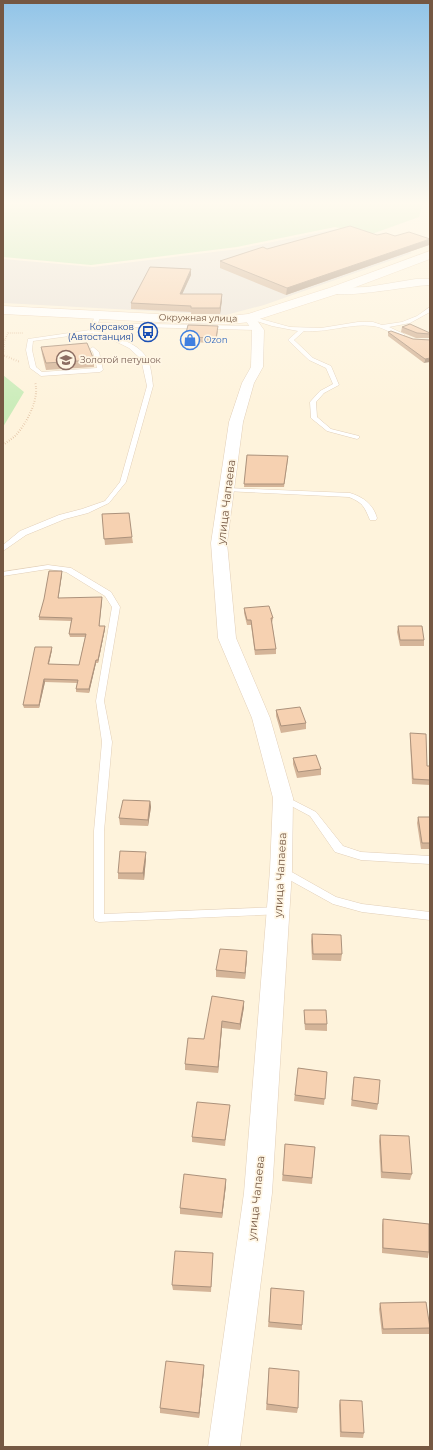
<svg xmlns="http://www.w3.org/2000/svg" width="433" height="1450" viewBox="0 0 433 1450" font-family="Montserrat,sans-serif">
  <rect width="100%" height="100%" fill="#fef3dc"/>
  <path fill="#ebe3d9" d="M336 229 412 253 264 305 226 315 3 303V259L93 267 238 249Z"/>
  <path fill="#cbecba" d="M3 203H423L419 217 369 235 335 227 237 247 91 265 3 257Z
    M3 375 24 392 3 427Z"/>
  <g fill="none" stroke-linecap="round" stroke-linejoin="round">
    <defs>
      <path id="service" d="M430 307V312L410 323 389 327 404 334 405 335 402 337C392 334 383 327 373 326 350 323 327 333 304 331L294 340 313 358 331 366 339 385 324 393 316 402 317 417 331 429 359 436V438L357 439 327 431 311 418 310 402 320 391 333 384 326 368 309 360 288 340 298 331 272 326 247 318 250 316 290 327 321 328 358 322H373L382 325 402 322 417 316Z
        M98 313 101 315 98 323 256 326 259 328 256 330 97 326 95 330C112 337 137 341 147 358 151 366 152 377 153 386L126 482 109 503 88 513 65 519 26 535 3 551V545L20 531 59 515 82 509 105 501 120 482 147 386 141 359 129 348 117 342 91 333 33 341 32 350 36 367 42 372 97 368 93 352 90 349 93 347 99 352 103 370 100 372 41 376 30 368 26 350 28 339 90 330 95 315Z
        M227 488 350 493C363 497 373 504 377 518L376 520H370C364 506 363 503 349 497L225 491 224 490Z
        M48 565 71 568 111 592 120 607 104 701 112 742 104 831V914L278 907 282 908 283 911 282 914 99 922 95 921 94 918V831L102 742 96 701 112 607 105 596 66 572 48 569 3 576V572Z
        M283 795 316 812 343 846 361 852 430 856V864L361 860 335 852 310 816 280 800 278 798 280 796Z
        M281 866 336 897 362 904 430 912V920L362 912 333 904 277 873 276 870 277 867Z"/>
      <path id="minor" d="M416 279H430V285C413 285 335 301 328 291L333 288 367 287Z
        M250 315 254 316 264 330 263 367 254 383 243 422 227 543 236 638 270 718 293 798 292 870 272 1193 240 1447H208L244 1193 270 870 273 798 252 718 218 638 211 543 229 422 242 383 251 367 252 330 244 318 246 316Z"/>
      <path id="secondary" d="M430 251V259L337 294 250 322 230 324 177 323 3 314V306L177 315 230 316 248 314 329 288Z"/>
    </defs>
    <use href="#service" stroke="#e2cfb8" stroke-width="1"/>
    <use href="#minor" stroke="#e2cfb8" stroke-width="1"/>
    <use href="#secondary" stroke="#ead2b7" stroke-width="1"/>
    <path stroke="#dab595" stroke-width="1.5" stroke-dasharray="0.5 1.5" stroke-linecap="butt" d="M3 344 8 333H23"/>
    <path stroke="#dab595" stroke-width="2" stroke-dasharray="0.5 2" stroke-linecap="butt" d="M4 344 3 355 20 362
      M3 445C7 442 12 439 16 435 27 423 40 398 35 382"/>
    <use href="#service" fill="#fff" fill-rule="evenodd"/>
    <use href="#minor" fill="#fff" fill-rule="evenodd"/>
    <use href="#secondary" fill="#fff" fill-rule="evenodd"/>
  </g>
  <path fill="#d4b498" d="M377 235 395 236 429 245 286 295 220 268V261L267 249Z
    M191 275 182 294H222V300L220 314H191V312L131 309V303Z
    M402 327 430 333V338H416L401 332Z
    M218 331 216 343 185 342V337Z
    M388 332 413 339 430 340 424 363 388 336Z
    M41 347 94 360V367L46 370 42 354Z
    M247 455 288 459 284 487H244Z
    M102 514 132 537 133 543 105 545Z
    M62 574 58 598 102 600 99 626H105V629L98 663H96L89 693 76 692V689L77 683 45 682 39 708H24L23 705 52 650 49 664 79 665 85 637H70L69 634 71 621 39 620V617Z
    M244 608 273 618 272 623 276 649V654L255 655 251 625H247L244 613Z
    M398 626 424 640V646H400L397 632Z
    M276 710 306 723V729L281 733 276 716Z
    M410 733 427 766H430V785L412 784 410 738Z
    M293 758 321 769V775L297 778 293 764Z
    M150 801 151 807 148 826 120 825 119 818Z
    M418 817H430V849H421L417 823Z
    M146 858 144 880 118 879V873Z
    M312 934 342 954 341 961 312 960 311 941Z
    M247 957 245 979 216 977V970Z
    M244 1001V1007L240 1030 222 1028 218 1073 185 1070V1064L204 1039Z
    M304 1010 327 1024V1031L305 1030 304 1016Z
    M298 1068 327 1072 324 1105 294 1101Z
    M353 1083 378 1104 377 1110 351 1106Z
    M229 1111 225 1146 192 1142V1137Z
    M380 1135 412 1174 410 1180 381 1178 379 1141Z
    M285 1144 315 1147 312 1184 282 1181Z
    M226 1179V1185L222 1218 180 1214V1208Z
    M383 1219 429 1252 428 1258 382 1253V1225Z
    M213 1253 211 1292 173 1290 172 1285Z
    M271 1288 302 1325V1330L268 1327Z
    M380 1303 430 1327 429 1334H382L379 1309Z
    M204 1365V1370L199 1418 160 1413V1408Z
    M269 1368 298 1408 297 1413 266 1410Z
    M340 1400 364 1433 363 1438 340 1437 339 1405Z"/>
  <path fill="#ac927c" d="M430 239 429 245 286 295 287 288Z
    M191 269V275L180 299V294Z
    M222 294V300L220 314V308Z
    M430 358V362L424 363 425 359Z
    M62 571V574L58 601V598Z
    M102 597V600L99 629V626Z
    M105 626V629L98 663V660Z
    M52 647V650L48 667V664Z
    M96 660V663L89 693V689Z
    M44 679 45 682 39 708V705Z
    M150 801 151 807 148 826V820Z
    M146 852V858L144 880 143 873Z
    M247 951V957L245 979V973Z
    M244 1001V1007L240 1030V1024Z
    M222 1021V1028L218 1073V1067Z
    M226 1179V1185L222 1218V1213Z
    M204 1365V1370L199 1418V1413Z"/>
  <path fill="#f6d1b1" stroke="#ac927c" d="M350 226 377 235 386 233 395 236 409 232 430 239 287 288 220 261 263 247 267 249Z
    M150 267 191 269 180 294H222L220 308H191V306L131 303Z
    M410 324 430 333V334L417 333 402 327Z
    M188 325 218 326 216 338 185 337Z
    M391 331 413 339 430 340V358L425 359 388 332Z
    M87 343 94 360 46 363 41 347Z
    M247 455 288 456 284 484H244Z
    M129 513 132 537 104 539 102 514Z
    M49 571H62L58 598 102 597 99 626H105L98 660H96L89 689H76L78 680 44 679 39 705H23L35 647H52L48 664 79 665 86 634H69L72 618 39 617 44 599Z
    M269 606 273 618H271L276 649 255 650 251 620H247L244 608Z
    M398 626H422L424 640H400Z
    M300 707 306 723 281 726 276 710Z
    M410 733 426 734 427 766H430V780L413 779Z
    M316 755 321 769 298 772 293 758Z
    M123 800 150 801 148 820 119 818Z
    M418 817H430V843H422Z
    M120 851 146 852 143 873H118Z
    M312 934 341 935 342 954H313Z
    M220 949 247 951 245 973 216 970Z
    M212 996 244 1001 240 1024 222 1021 218 1067 185 1064 188 1038 204 1039Z
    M304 1010H326L327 1024H305Z
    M298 1068 327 1072 325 1099 295 1095Z
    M354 1077 380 1080 378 1104 352 1100Z
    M197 1102 230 1105 225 1140 192 1137Z
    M380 1135 409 1136 412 1174 382 1172Z
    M285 1144 315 1147 312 1178 283 1175Z
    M184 1174 226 1179 222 1213 180 1208Z
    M383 1219 429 1224V1252L383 1248Z
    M175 1251 213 1253 211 1287 172 1285Z
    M271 1288 304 1291 302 1325 269 1322Z
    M426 1302 430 1328 383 1329 380 1303Z
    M166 1361 204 1365 199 1413 160 1408Z
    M269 1368 299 1371 298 1408 267 1404Z
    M340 1400 362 1401 364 1433 341 1432Z"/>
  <linearGradient id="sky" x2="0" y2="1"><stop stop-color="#91c4e8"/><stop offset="0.5" stop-color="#fffaef"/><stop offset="1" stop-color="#fffaef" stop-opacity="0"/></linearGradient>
  <rect width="433" height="406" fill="url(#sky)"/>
  <defs>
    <symbol id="bus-ring" viewBox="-11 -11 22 22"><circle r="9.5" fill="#fff6e4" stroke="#1a4fb4" stroke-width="1.5"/><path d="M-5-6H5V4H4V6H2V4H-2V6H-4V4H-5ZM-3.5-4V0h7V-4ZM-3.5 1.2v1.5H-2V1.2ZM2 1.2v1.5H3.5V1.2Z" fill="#1a4fb4"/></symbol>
    <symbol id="shop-ring" viewBox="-11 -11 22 22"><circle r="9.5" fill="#fff6e4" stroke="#3f7fe0" stroke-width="1.5"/><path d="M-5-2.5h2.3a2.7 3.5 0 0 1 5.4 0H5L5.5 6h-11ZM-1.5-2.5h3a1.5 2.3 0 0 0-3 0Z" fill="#3f7fe0"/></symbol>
    <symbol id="school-ring" viewBox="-11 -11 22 22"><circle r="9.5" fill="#fff6e4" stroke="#8d6e63" stroke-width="1.5"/><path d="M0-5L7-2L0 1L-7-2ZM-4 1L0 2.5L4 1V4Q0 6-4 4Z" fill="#8d6e63"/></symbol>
  </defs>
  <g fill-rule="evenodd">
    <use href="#bus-ring" x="137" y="321" width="22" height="22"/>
    <use href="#shop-ring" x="179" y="329" width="22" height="22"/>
    <use href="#school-ring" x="55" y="349" width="22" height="22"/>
  </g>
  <g text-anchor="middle" stroke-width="3.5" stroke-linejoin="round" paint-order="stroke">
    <g font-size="9" fill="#755843" stroke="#fff6e4">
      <text transform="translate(198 318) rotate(1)" y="3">Окружная улица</text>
    </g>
    <g font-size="9" fill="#164399" stroke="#fff6e4" text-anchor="end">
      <text x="134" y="330">Корсаков<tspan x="134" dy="10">(Автостанция)</tspan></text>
    </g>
    <g font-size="9" fill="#366cbe" stroke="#fff6e4" text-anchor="start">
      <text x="204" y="343">Ozon</text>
    </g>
    <g font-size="9" fill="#785e54" stroke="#fff6e4" text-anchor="start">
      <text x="80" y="363">Золотой петушок</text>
    </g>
    <g font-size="11" fill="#755843" stroke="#fff6e4">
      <text transform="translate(226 502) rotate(-83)" y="4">улица Чапаева</text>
      <text transform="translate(280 875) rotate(-87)" y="4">улица Чапаева</text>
      <text transform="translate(256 1198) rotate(-84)" y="4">улица Чапаева</text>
    </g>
  </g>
  <rect width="433" height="1450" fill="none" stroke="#755843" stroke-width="8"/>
</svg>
